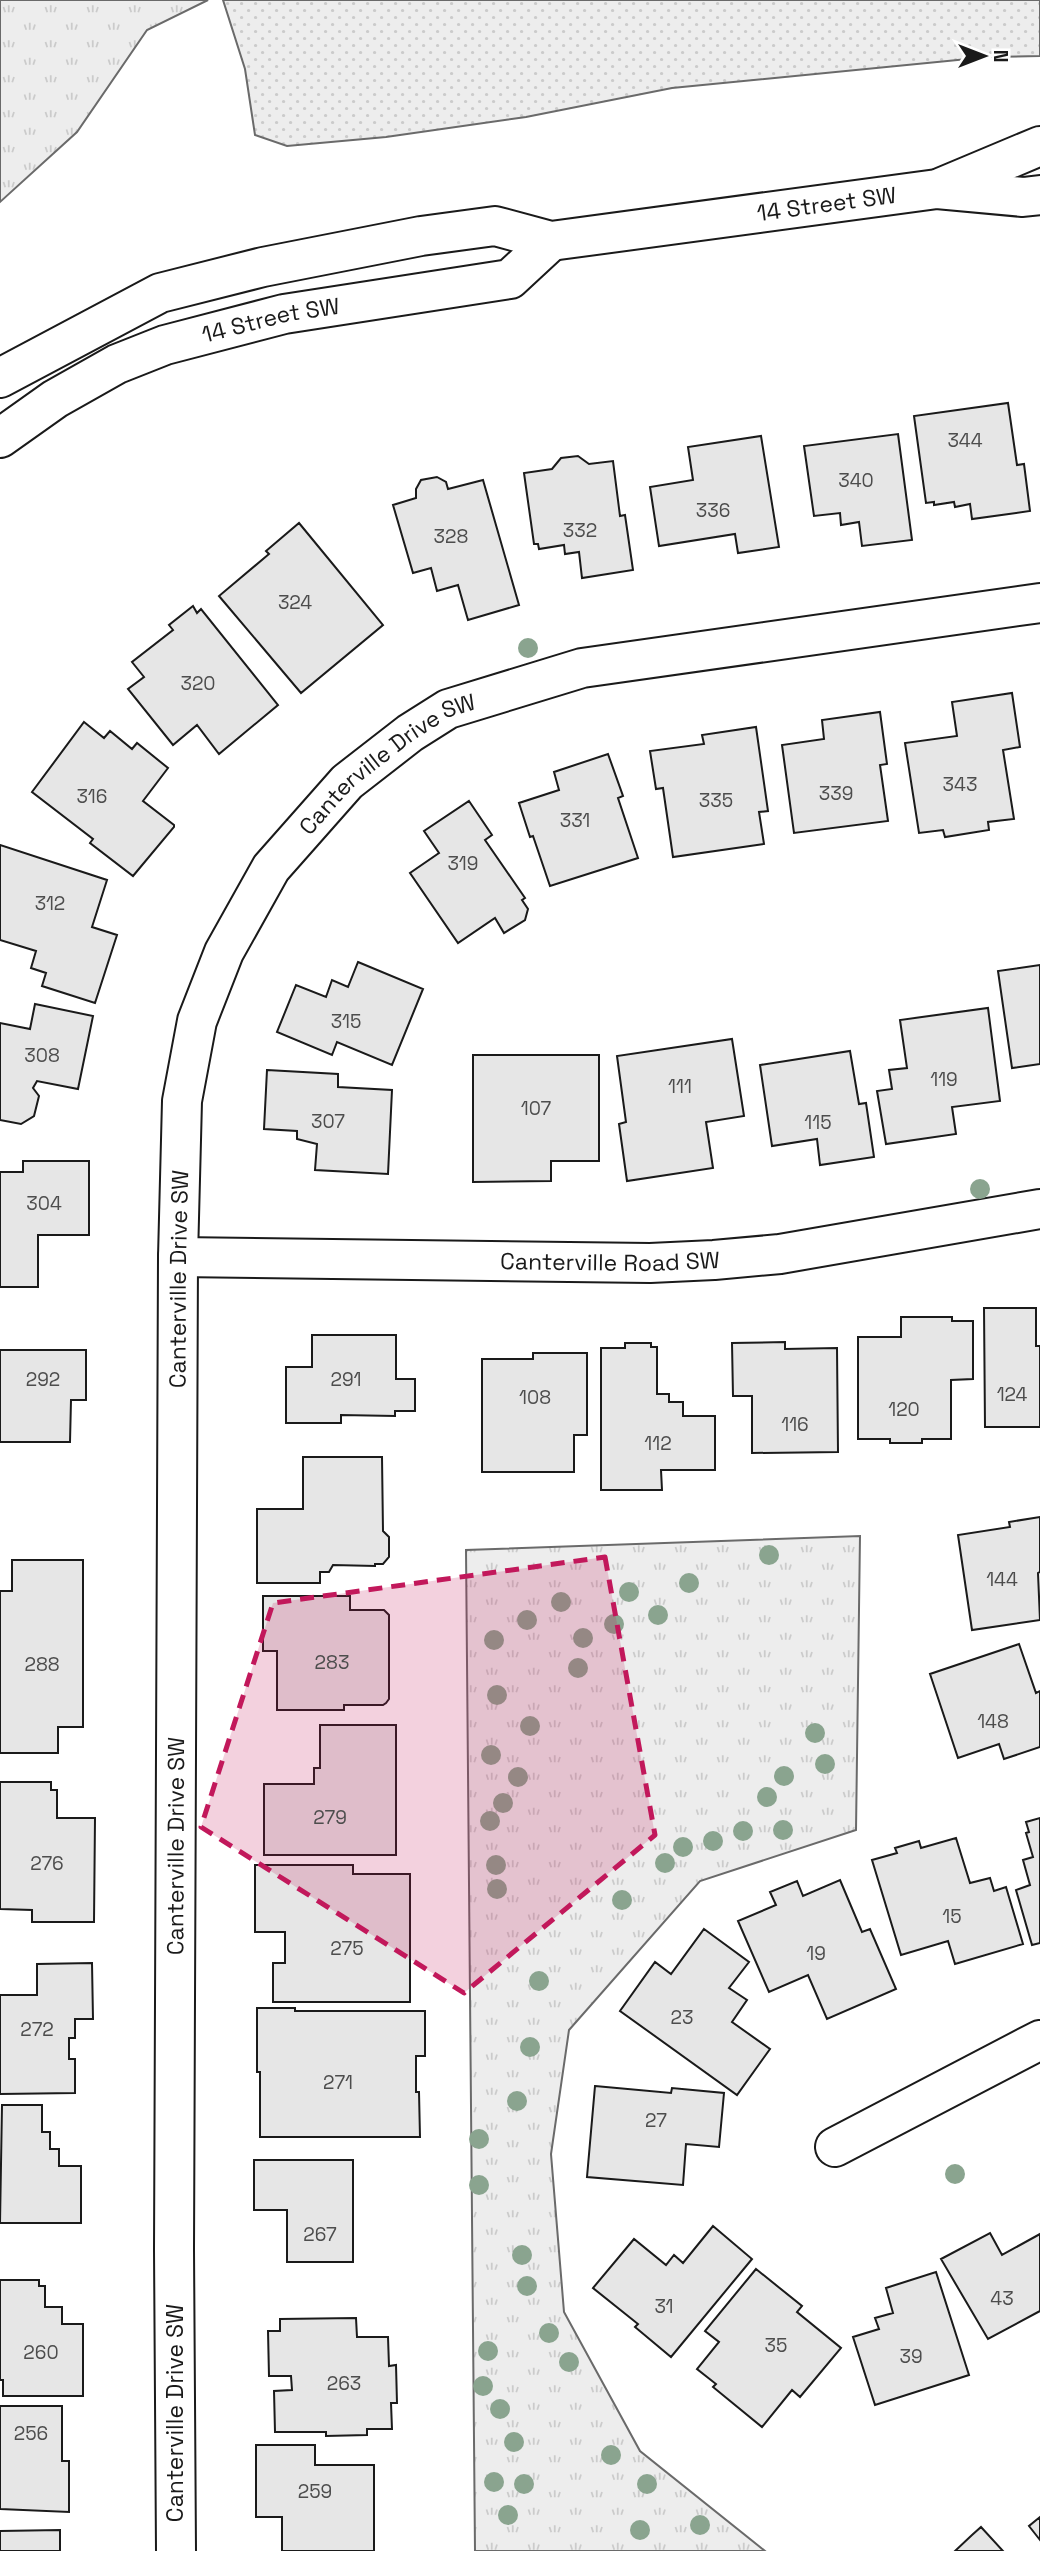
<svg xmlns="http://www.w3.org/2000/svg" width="1040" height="2551" viewBox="0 0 1040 2551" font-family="'Space Grotesk',sans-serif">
  <defs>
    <pattern id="grass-dots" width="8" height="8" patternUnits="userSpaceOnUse" patternTransform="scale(1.75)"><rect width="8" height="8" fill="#ededed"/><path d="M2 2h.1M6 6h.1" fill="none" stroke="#cbcbcb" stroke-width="1.8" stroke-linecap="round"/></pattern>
    <pattern id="park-tufts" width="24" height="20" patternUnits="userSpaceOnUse" patternTransform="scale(1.75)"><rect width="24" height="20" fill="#ededed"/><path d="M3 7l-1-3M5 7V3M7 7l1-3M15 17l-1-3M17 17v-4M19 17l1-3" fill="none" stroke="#cbcbcb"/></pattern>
  </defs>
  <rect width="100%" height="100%" fill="#fff"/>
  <path fill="url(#grass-dots)" stroke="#6a6a6a" stroke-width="2" d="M223 0H1040V56L988 57 672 88 526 117 386 137 287 146 255 135 245 69Z"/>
  <path fill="url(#park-tufts)" stroke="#6a6a6a" stroke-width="2" d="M0 0H208L147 30 77 132 0 202Z
    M860 1536 856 1830 700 1881 569 2030 551 2154 564 2312 640 2451 765 2551H475L466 1550Z"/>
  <path fill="#e6e6e6" stroke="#1a1a1a" stroke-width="2" d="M1008 403 1017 465 1024 464 1030 511 972 519 970 504 955 507 954 502 934 505V502L926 503 914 416Z
    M898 434 912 540 862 546 859 522 841 525 840 513 814 516 804 446Z
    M761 436 779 547 738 553 735 534 659 546 650 487 693 480 688 447Z
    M578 456 589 464 613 461 620 516 625 515 633 570 582 578 579 552 565 554 564 545 539 549 538 544H534L524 473 552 469 561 458Z
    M437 477 446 482 448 489 483 480 519 605 468 620 458 585 437 591 431 568 413 573 393 505 416 498V489L421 480Z
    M299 523 383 625 301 693 219 596 269 554 266 551Z
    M193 606 197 613 201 609 278 705 219 754 197 725 173 745 128 689 144 677 132 662 173 630 169 625Z
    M1012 693 1020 747 1003 750 1014 819 988 822 989 830 945 837 943 830 919 833 905 743 957 736 952 702Z
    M880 712 887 764 880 765 888 821 794 833 782 745 824 739 822 720Z
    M84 722 104 738 110 731 132 749 137 743 168 768 143 801 174 825V827L133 876 90 843 93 839 32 792Z
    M756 727 768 811 759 812 764 844 673 857 663 788 656 789 650 751 704 744 702 735Z
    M608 754 623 796 618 798 638 858 550 886 533 836 530 837 519 803 559 790 554 772Z
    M469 801 492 835 485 840 525 898 522 900 528 909 525 920 504 933 495 918 458 943 410 873 439 853 424 831Z
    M0 845 107 880 92 927 117 935 95 1003 42 986 46 973 31 968 36 951 0 940Z
    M358 962 423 989 392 1065 337 1042 332 1055 277 1032 296 985 326 997 332 980 348 987Z
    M1040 965V1064L1012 1068 998 971Z
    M35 1004 93 1016 78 1089 37 1081 33 1088 39 1096 34 1116 21 1124 0 1120V1023L30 1029Z
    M988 1008 1000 1101 952 1107 956 1134 886 1144 877 1091 892 1089 889 1070 907 1068 900 1020Z
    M732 1039 744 1116 706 1122 713 1168 627 1181 619 1124 626 1122 617 1056Z
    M850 1051 859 1104 866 1103 874 1157 820 1165 817 1139 772 1146 760 1065Z
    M473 1055H599V1161H551V1181L473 1182Z
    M267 1070 338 1074V1087L392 1090 388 1174 315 1170 317 1144 297 1139V1131L264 1129Z
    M23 1161H89V1235H38V1287H0V1172H23Z
    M984 1308H1036V1346H1040V1427H985Z
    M901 1317H952V1321H973V1379L951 1380V1439H922V1443H890V1439H858V1337H901Z
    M312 1335H396V1379H415V1411H395V1416L341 1415V1423H286V1367H312Z
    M785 1342V1349L837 1348 838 1452 752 1453V1396H733L732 1343Z
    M625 1343H651V1347H657V1394H669V1402H683V1416H715V1470H661L662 1490H601V1348H625Z
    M0 1350H86V1400H71L70 1442H0Z
    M533 1353H587V1435H574V1472H482V1359H533Z
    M303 1457H382L383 1531 389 1537V1557L383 1564H375V1566L333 1565 329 1572H320V1583H257V1509H303Z
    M1040 1517V1572L1038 1573 1040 1620 972 1630 958 1535 1010 1527 1009 1522Z
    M12 1560H83V1727H58V1753H0V1591H12Z
    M263 1596H350V1610H384L389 1615V1699L386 1703 383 1705H344V1710H277V1651H263Z
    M1019 1644 1036 1693 1040 1691V1747L1004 1759 999 1744 958 1758 930 1674Z
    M320 1725H396V1855H264V1784H314V1768H320Z
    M0 1782H51V1790H57V1818H95L94 1922H32V1910L0 1909Z
    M1040 1818V1943L1032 1945 1016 1890 1030 1885 1023 1860 1033 1857 1026 1833 1029 1832 1026 1822Z
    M956 1838 970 1883 990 1878 994 1891 1006 1887 1023 1944 955 1964 948 1941 901 1955 872 1860 897 1853 895 1848 919 1841 921 1848Z
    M255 1865H353V1874H410V2002H273V1963H285V1932H255Z
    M840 1880 862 1932 870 1929 896 1989 827 2019 808 1975 769 1992 738 1921 776 1905 770 1892 797 1881 803 1896Z
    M704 1929 749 1962 729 1988 747 2000 732 2022 770 2049 737 2095 620 2011 655 1962 671 1974Z
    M92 1963 93 2019H75V2038H69V2059H75V2093L0 2094V1995H37V1964Z
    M257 2008H295V2011H425V2056H416V2092H419L420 2137H260V2072H257Z
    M595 2086 671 2093 672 2088 724 2093 719 2147 686 2144 683 2185 587 2177Z
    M2 2105H42V2132H50V2149H59V2166H81V2223H0Z
    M254 2160H353V2262H287V2210H254Z
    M713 2226 752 2259 671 2357 635 2327 638 2324 593 2288 634 2239 666 2265 674 2255 683 2263Z
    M990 2233 1002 2255 1040 2234V2311L988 2339 941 2259Z
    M756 2269 802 2306 797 2312 841 2348 800 2397 792 2390 762 2427 713 2387 716 2384 697 2369 719 2342 705 2331Z
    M936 2272 969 2375 875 2405 853 2337 879 2329 875 2318 893 2313 886 2288Z
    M0 2280H39V2286H45V2307H62V2324H83V2396H3V2380H0Z
    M356 2318 357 2337H388L389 2366 396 2365 397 2403H391L392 2429H367V2435L326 2436V2432H275L274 2391 292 2390 291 2376H269L268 2331H280V2319Z
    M0 2406H62V2461H69V2512L0 2509Z
    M256 2445H315V2465H374V2551H282V2517H256Z
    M1040 2517V2540L1029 2526Z
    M981 2527 1003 2551H955L972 2535Z
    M60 2530V2551H0V2531Z"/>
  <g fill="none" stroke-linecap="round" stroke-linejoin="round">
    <defs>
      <g id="street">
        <path id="s1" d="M178 1257 650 1263 714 1260 780 1254 1040 1209"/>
        <path d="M835 2147 1040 2040"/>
        <path id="s2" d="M176 2551 174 2249 178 1257 182 1101 197 1021 224 952 271 868 347 782 410 733 448 709 582 668 1040 603"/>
      </g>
      <g id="secondary">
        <path d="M942 187 1040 146"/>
        <path id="s3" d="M0 378 160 293 263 267 421 236 495 226 551 241 937 189 1023 197 1040 195"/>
        <path id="s4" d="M0 438 55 399 117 364 165 345 284 314 510 279 551 241"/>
      </g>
    </defs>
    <use href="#street" stroke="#1a1a1a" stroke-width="42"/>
    <use href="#secondary" stroke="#1a1a1a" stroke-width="42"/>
    <use href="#street" stroke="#fff" stroke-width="38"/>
    <use href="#secondary" stroke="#fff" stroke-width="38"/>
  </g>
  <g fill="#8aa48f">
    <circle cx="528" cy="648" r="10"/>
    <circle cx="980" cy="1189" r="10"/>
    <circle cx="769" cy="1555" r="10"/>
    <circle cx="689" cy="1583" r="10"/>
    <circle cx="629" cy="1592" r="10"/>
    <circle cx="561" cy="1602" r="10"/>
    <circle cx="658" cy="1615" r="10"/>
    <circle cx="527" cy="1620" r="10"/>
    <circle cx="614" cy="1624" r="10"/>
    <circle cx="583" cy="1638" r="10"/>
    <circle cx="494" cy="1640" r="10"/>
    <circle cx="578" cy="1668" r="10"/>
    <circle cx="497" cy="1695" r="10"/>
    <circle cx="530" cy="1726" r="10"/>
    <circle cx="815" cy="1733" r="10"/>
    <circle cx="491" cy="1755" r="10"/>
    <circle cx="825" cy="1764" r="10"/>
    <circle cx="784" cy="1776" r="10"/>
    <circle cx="518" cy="1777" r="10"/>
    <circle cx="767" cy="1797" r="10"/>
    <circle cx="503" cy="1803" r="10"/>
    <circle cx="490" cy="1821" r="10"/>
    <circle cx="783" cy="1830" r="10"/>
    <circle cx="743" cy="1831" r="10"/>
    <circle cx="713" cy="1841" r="10"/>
    <circle cx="683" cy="1847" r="10"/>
    <circle cx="665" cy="1863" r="10"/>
    <circle cx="496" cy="1865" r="10"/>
    <circle cx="497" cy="1889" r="10"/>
    <circle cx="622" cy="1900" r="10"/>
    <circle cx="539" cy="1981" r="10"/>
    <circle cx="530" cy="2047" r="10"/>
    <circle cx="517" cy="2101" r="10"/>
    <circle cx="479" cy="2139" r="10"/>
    <circle cx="955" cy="2174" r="10"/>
    <circle cx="479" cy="2185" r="10"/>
    <circle cx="522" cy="2255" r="10"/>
    <circle cx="527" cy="2286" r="10"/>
    <circle cx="549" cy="2333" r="10"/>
    <circle cx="488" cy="2351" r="10"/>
    <circle cx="569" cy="2362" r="10"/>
    <circle cx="483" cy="2386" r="10"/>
    <circle cx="500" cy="2409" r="10"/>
    <circle cx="514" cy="2442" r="10"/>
    <circle cx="611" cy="2455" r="10"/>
    <circle cx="494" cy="2482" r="10"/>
    <circle cx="524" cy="2484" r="10"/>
    <circle cx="647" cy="2484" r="10"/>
    <circle cx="508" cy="2515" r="10"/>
    <circle cx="700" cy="2525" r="10"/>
    <circle cx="640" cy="2530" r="10"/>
  </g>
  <path fill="#c2185b" fill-opacity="0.2" stroke="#c2185b" stroke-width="5" stroke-dasharray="14 9" stroke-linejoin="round" d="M605 1557 655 1835 464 1993 201 1827 273 1603Z"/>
  <g text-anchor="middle" stroke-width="5" stroke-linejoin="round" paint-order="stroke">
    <g font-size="19" fill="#4d4d4d">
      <text x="965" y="447">344</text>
      <text x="856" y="487">340</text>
      <text x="713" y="517">336</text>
      <text x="580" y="537">332</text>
      <text x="451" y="543">328</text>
      <text x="295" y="609">324</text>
      <text x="198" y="690">320</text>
      <text x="960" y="791">343</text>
      <text x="836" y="800">339</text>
      <text x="92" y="803">316</text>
      <text x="716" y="807">335</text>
      <text x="575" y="827">331</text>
      <text x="463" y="870">319</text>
      <text x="50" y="910">312</text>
      <text x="346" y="1028">315</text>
      <text x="42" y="1062">308</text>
      <text x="944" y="1086">119</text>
      <text x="680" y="1093">111</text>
      <text x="536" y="1115">107</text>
      <text x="328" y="1128">307</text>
      <text x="818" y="1129">115</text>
      <text x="44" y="1210">304</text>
      <text x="43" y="1386">292</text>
      <text x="346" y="1386">291</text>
      <text x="1012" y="1401">124</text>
      <text x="535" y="1404">108</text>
      <text x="904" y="1416">120</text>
      <text x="795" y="1431">116</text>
      <text x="658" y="1450">112</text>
      <text x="1002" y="1586">144</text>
      <text x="332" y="1669">283</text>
      <text x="42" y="1671">288</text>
      <text x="993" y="1728">148</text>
      <text x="330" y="1824">279</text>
      <text x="47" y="1870">276</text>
      <text x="952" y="1923">15</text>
      <text x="347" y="1955">275</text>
      <text x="816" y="1960">19</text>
      <text x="682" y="2024">23</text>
      <text x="37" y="2036">272</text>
      <text x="338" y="2089">271</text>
      <text x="656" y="2127">27</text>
      <text x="320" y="2241">267</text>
      <text x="1002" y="2305">43</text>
      <text x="664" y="2313">31</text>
      <text x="776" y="2352">35</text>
      <text x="41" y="2359">260</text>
      <text x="911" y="2363">39</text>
      <text x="344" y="2390">263</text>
      <text x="31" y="2440">256</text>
      <text x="315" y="2498">259</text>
    </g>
    <g font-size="23" fill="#1a1a1a" stroke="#fff">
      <text dy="8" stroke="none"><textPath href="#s3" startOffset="859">14 Street SW</textPath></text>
      <text dy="8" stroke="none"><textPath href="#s4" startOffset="299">14 Street SW</textPath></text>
      <text dy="8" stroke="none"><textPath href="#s2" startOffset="1860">Canterville Drive SW</textPath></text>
      <text dy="8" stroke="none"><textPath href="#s1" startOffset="432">Canterville Road SW</textPath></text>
      <text dy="8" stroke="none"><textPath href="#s2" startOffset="1272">Canterville Drive SW</textPath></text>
      <text dy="8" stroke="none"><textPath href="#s2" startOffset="705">Canterville Drive SW</textPath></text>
      <text transform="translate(175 2413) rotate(-90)" y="8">Canterville Drive SW</text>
    </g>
  </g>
  <g transform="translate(984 56) rotate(90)" stroke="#ffffff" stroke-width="5" paint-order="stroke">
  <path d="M0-5L12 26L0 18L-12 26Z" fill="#1a1a1a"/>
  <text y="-10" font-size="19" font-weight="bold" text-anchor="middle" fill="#1a1a1a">N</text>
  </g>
</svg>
